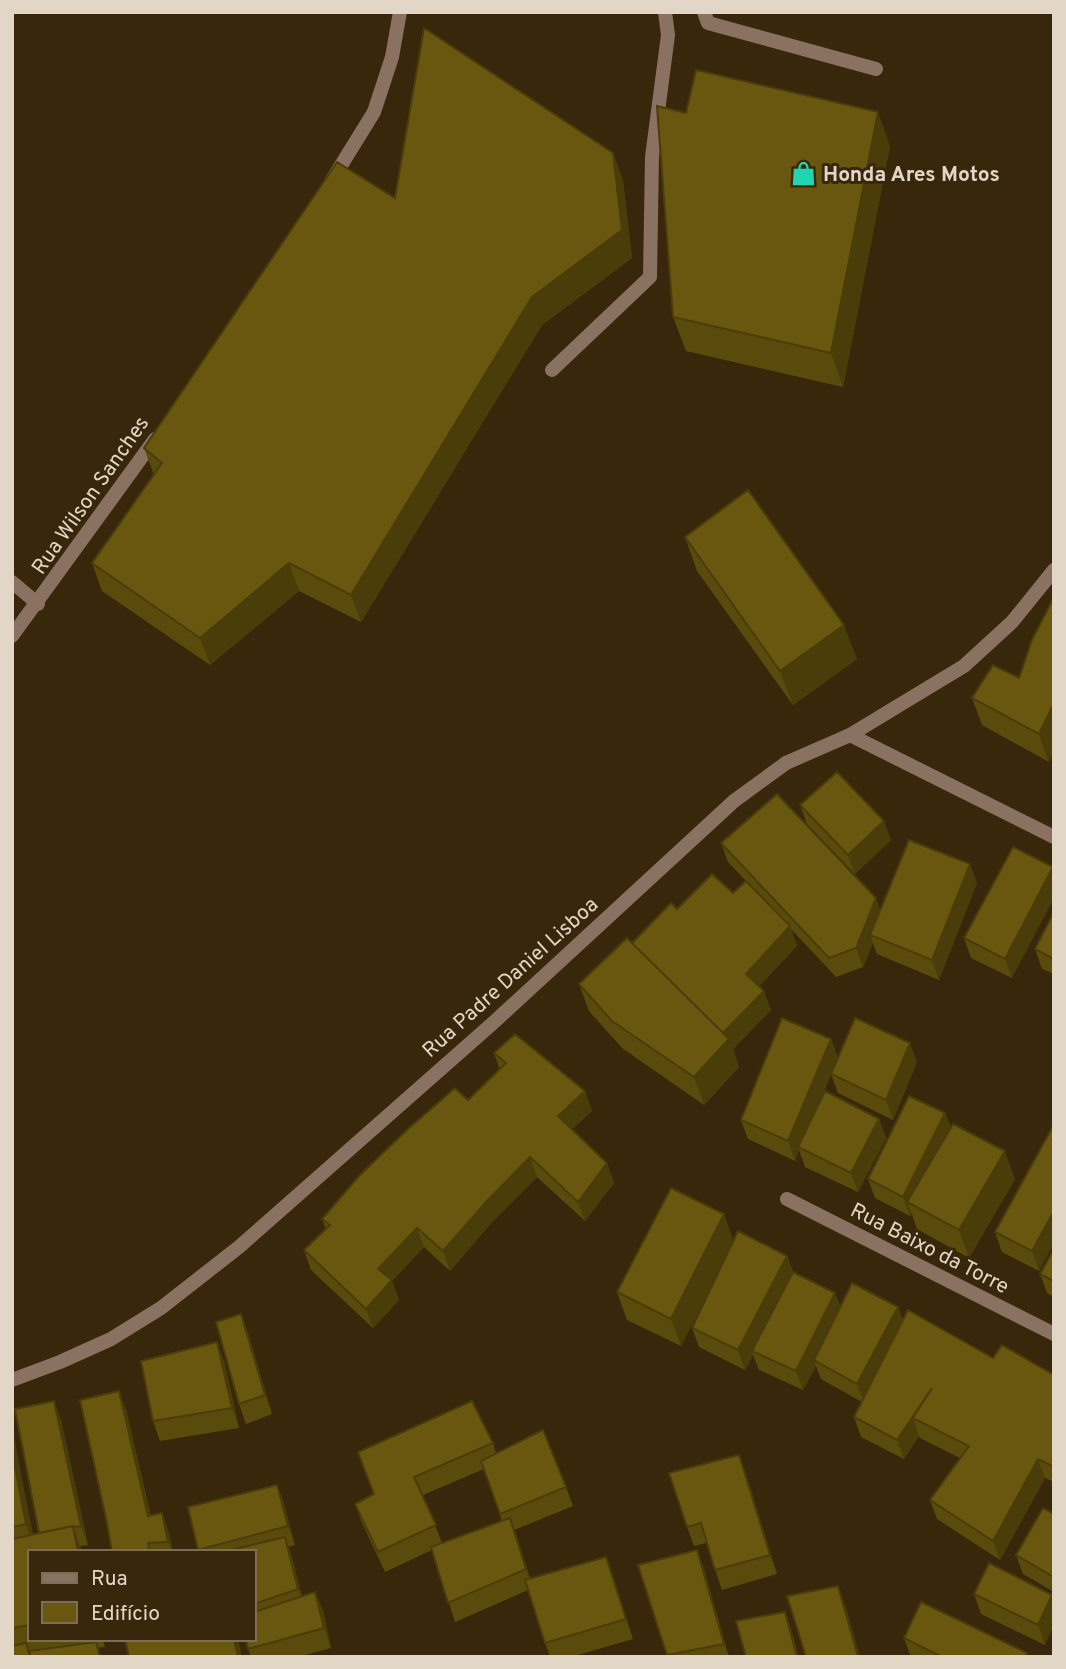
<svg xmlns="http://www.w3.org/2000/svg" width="1066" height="1669" viewBox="0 0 1066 1669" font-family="Overpass,sans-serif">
  <rect width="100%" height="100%" fill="#39270c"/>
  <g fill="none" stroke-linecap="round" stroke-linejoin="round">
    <path stroke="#8a7161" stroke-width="14" d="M704 12 708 23 876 69
      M552 370 650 277 652 157 668 35 665 12
      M12 582 38 604"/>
    <path stroke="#8a7161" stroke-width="14" d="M332 180 374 112 392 57 400 12
      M12 636 155 439
      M850 735 1054 837
      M787 1199 1054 1334
      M12 1380 60 1362 111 1339 161 1308 239 1247 493 1023 734 801 786 763 850 735 964 666 1012 622 1054 570"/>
  </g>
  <path fill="#5a4b0d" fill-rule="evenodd" d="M686 113 890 146 843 387 686 351 673 317Z
    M613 153 623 181 632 258 542 325 361 622 299 591 210 665 102 591 92 563 154 475 144 448 395 198Z
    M685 537 857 659 793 705 697 571Z
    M1019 678 1049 762 982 725 972 698Z
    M800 805 891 840 855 874 807 824Z
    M721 843 876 898 880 910 977 883 939 980 877 954 873 943 863 967 836 977 791 929 797 946 759 986 771 1010 733 1049 739 1067 704 1105 622 1048 589 1011 579 984 677 909 733 893 746 881 728 862Z
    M1013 847 1012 978 971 958 964 938Z
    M1054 912V974L1042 969 1035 949Z
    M831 1039 838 1058 818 1106 879 1119 886 1138 858 1192 805 1167 799 1150 795 1161 748 1139 741 1120Z
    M494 1053 585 1091 592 1111 572 1129 607 1163 614 1183 585 1221 537 1177 493 1221 450 1271 424 1247 392 1281 399 1300 373 1328 311 1270 304 1250 326 1229 322 1219 468 1100 500 1070Z
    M917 1062 893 1120 838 1093 831 1074Z
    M945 1113 951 1127 1015 1179 969 1258 917 1229 912 1214 910 1216 875 1198 868 1179Z
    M1054 1129 1039 1271 1002 1252 995 1232Z
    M733 1241 787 1256 793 1272 835 1293 840 1306 898 1307 903 1321 993 1358 1054 1375V1482L1045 1478 1000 1560 937 1519 930 1500 960 1458 920 1438 919 1436 904 1459 861 1437 854 1417 862 1402 821 1379 816 1366 803 1390 759 1370 753 1355 745 1370 699 1347 692 1328 718 1272 681 1346 627 1320 617 1292Z
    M1054 1249V1297L1047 1293 1040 1274Z
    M248 1333 272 1414 246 1424 239 1404Z
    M224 1361 239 1428 160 1441 153 1421Z
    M126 1410 151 1516 169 1533 173 1552H112Z
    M61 1420 88 1545 80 1546 82 1552H30V1639H103L105 1647 12 1657V1431L33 1535 39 1533Z
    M493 1443 496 1453 566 1487 573 1506 514 1530 530 1578 606 1557 633 1639 571 1657H550L528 1590 455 1622 432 1550 385 1572 362 1523 355 1504 374 1494ZM484 1469 502 1521 442 1543 423 1495Z
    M746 1474 777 1574 722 1590 706 1543 694 1546 687 1527Z
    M277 1485 284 1504 295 1545 288 1547 302 1596 315 1592 323 1611 331 1648 298 1657H251L248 1649 254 1639V1552H199L188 1507Z
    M1054 1514V1592L1023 1574 1016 1555Z
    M697 1550 704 1569 729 1657H660L667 1655Z
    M974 1594 1052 1595 1045 1645 981 1614Z
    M904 1638 1027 1653 1029 1657H911Z"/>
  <path fill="#4a3d0a" d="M878 112 890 146 843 387 831 353Z
    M613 153 623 181 632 258 542 325 361 622 351 595Z
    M289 563 299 591 210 665 200 638Z
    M844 625 857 659 793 705 780 671Z
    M1054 703V751L1049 762 1039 734Z
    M884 821 891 840 855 874 848 855Z
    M970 864 977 883 939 980 932 960Z
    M1053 867 1054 898 1012 978 1005 959Z
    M876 898 883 918 870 935 873 943 863 967 856 948Z
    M790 926 797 946 753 993 746 974Z
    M764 991 771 1010 733 1049 739 1067 704 1105 694 1077 720 1036Z
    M831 1039 838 1058 800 1148 798 1147 799 1150 795 1161 788 1141Z
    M910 1043 917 1062 893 1120 886 1100Z
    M585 1091 592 1111 566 1135 558 1116Z
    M945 1113 953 1133 907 1202 912 1214 910 1216 903 1197Z
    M879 1119 886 1138 858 1192 851 1173Z
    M1005 1151 1015 1179 969 1258 959 1230Z
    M530 1157 537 1177 493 1221 450 1271 443 1251 486 1202Z
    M607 1163 614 1183 585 1221 578 1202Z
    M1054 1211V1243L1039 1271 1032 1251Z
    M724 1214 734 1242 681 1346 671 1319Z
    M417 1228 424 1247 392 1281 399 1300 373 1328 366 1309 378 1269Z
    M787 1256 794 1276 752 1351 753 1355 745 1370 738 1350Z
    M835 1293 842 1312 814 1360 816 1366 803 1390 796 1371Z
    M898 1307 905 1326 864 1404 857 1384Z
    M241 1314 248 1333 272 1414 265 1395Z
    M217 1342 224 1361 239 1428 232 1408Z
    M932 1388 913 1418 919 1436 904 1459 897 1440Z
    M119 1391 126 1410 155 1535 148 1516Z
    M54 1401 61 1420 88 1545 81 1526Z
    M12 1431 14 1436 36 1552 26 1524 12 1452Z
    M739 1455 746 1474 777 1574 770 1555Z
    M1038 1459 1045 1478 1000 1560 993 1541Z
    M277 1485 284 1504 295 1545 288 1526Z
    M162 1513 169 1533 173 1552H172L168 1542Z
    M510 1518 517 1537 533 1588 526 1569Z
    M73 1526 82 1552H78Z
    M285 1537 292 1556 305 1609 298 1589Z
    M697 1550 704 1569 729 1657 724 1644Z
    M606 1557 613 1576 633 1639 626 1619Z
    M838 1586 848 1614 860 1657H858Z
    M315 1592 323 1611 331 1648 324 1628Z
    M1052 1595 1054 1601V1625L1045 1645 1038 1625Z
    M785 1612 792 1631 799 1657H797Z
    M234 1639H238L242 1657H238Z"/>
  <path fill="#69570f" stroke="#4a3d0a" stroke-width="2" d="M424 28 613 153 622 230 532 297 351 595 289 563 200 638 92 563 162 463 144 448 337 162 395 198Z
    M696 70 878 112 831 353 673 317 657 106 686 113Z
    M748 490 844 625 780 671 685 537Z
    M1054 597V703L1039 734 972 698 993 665 1019 678 1032 640Z
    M837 772 884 821 848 855 800 805Z
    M777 794 876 898 856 948 829 958 721 843Z
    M909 840 970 864 932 960 870 935Z
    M1013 847 1053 867 1005 959 964 938Z
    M712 874 733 893 746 881 790 926 746 974 764 991 723 1033 632 943 671 903 677 909Z
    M1054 912V959L1035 949Z
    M627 938 729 1039 694 1077 612 1021 579 984Z
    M782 1018 831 1039 788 1141 741 1120Z
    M855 1018 910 1043 886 1100 831 1074Z
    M515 1034 585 1091 558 1116 607 1163 578 1202 530 1157 486 1202 443 1251 417 1228 378 1269 392 1280 366 1309 304 1250 330 1225 322 1219 359 1176 408 1129 455 1088 468 1100 506 1063 494 1053Z
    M825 1091 879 1119 851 1173 798 1147Z
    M909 1096 945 1113 903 1197 868 1179Z
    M953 1124 1005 1151 959 1230 907 1202Z
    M1052 1128 1054 1129V1211L1032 1251 995 1232Z
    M671 1188 724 1214 671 1319 617 1292Z
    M738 1231 787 1256 738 1350 692 1328Z
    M1054 1249V1281L1040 1274Z
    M793 1272 835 1293 796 1371 752 1351Z
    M852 1283 898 1307 857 1384 814 1360Z
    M908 1310 993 1358 1002 1345 1054 1375V1467L1038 1459 993 1541 930 1500 969 1446 913 1418 932 1388 897 1440 854 1417Z
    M241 1314 265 1395 239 1404 216 1322Z
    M217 1342 232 1408 153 1421 141 1361Z
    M119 1391 148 1516 162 1513 168 1542 148 1543 150 1552H112L107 1523 80 1400Z
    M54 1401 81 1526 73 1527V1526L39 1533 15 1409Z
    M472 1401 493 1443 414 1477 436 1525 378 1552 355 1504 374 1494 358 1452Z
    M543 1430 566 1487 500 1514 481 1461Z
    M12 1452 26 1524 12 1527Z
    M739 1455 770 1555 715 1570 701 1523 687 1527 669 1473Z
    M277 1485 288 1526 198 1550 188 1507Z
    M1043 1508 1054 1514V1577L1016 1555Z
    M510 1518 526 1569 448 1603 431 1547Z
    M73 1526 78 1552H30V1625L12 1628V1539Z
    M285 1537 298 1589 254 1604V1552H223Z
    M697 1550 724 1644 667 1655 638 1565Z
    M606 1557 626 1619 545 1643 525 1580Z
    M989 1563 1052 1595 1038 1625 974 1594Z
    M838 1586 858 1657H806L787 1596Z
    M315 1592 324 1628 248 1649 246 1639H254V1612Z
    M921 1602 1027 1653 1025 1657H942L904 1638Z
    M785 1612 797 1657H746L736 1621Z
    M125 1639H234L238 1657H129Z
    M96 1642 100 1657H31L29 1651Z
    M26 1643 30 1657H12V1646Z"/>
  <defs>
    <symbol id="shop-bare" viewBox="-9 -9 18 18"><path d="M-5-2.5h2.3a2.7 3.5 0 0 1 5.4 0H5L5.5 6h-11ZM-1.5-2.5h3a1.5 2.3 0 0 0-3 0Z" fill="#20d5b0" stroke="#39270c" stroke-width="2.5" paint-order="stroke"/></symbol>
  </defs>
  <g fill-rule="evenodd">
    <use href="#shop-bare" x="786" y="156" width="35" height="35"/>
  </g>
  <g text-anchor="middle" stroke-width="6" stroke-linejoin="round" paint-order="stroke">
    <g font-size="21" font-weight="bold" fill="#e2d6c7" stroke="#39270c" text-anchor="start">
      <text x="823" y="181">Honda Ares Motos</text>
    </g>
    <g font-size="21" fill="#e2d6c7" stroke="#39270c">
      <text transform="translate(90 495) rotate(-55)" y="7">Rua Wilson Sanches</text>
      <text transform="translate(510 977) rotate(-42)" y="7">Rua Padre Daniel Lisboa</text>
      <text transform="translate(930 1248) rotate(27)" y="7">Rua Baixo da Torre</text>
    </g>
  </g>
  <rect width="1066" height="1669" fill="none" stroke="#e2d6c7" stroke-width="28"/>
  <rect x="28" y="1550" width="228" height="91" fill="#39270c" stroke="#7d6d57" stroke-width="2"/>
  <rect x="42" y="1573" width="35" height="10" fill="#8a7161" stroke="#7d6d57" stroke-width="2"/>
  <text x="91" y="1585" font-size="21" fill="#e2d6c7">Rua</text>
  <rect x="42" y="1602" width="35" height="21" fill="#69570f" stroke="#7d6d57" stroke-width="2"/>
  <text x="91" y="1620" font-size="21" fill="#e2d6c7">Edifício</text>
</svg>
